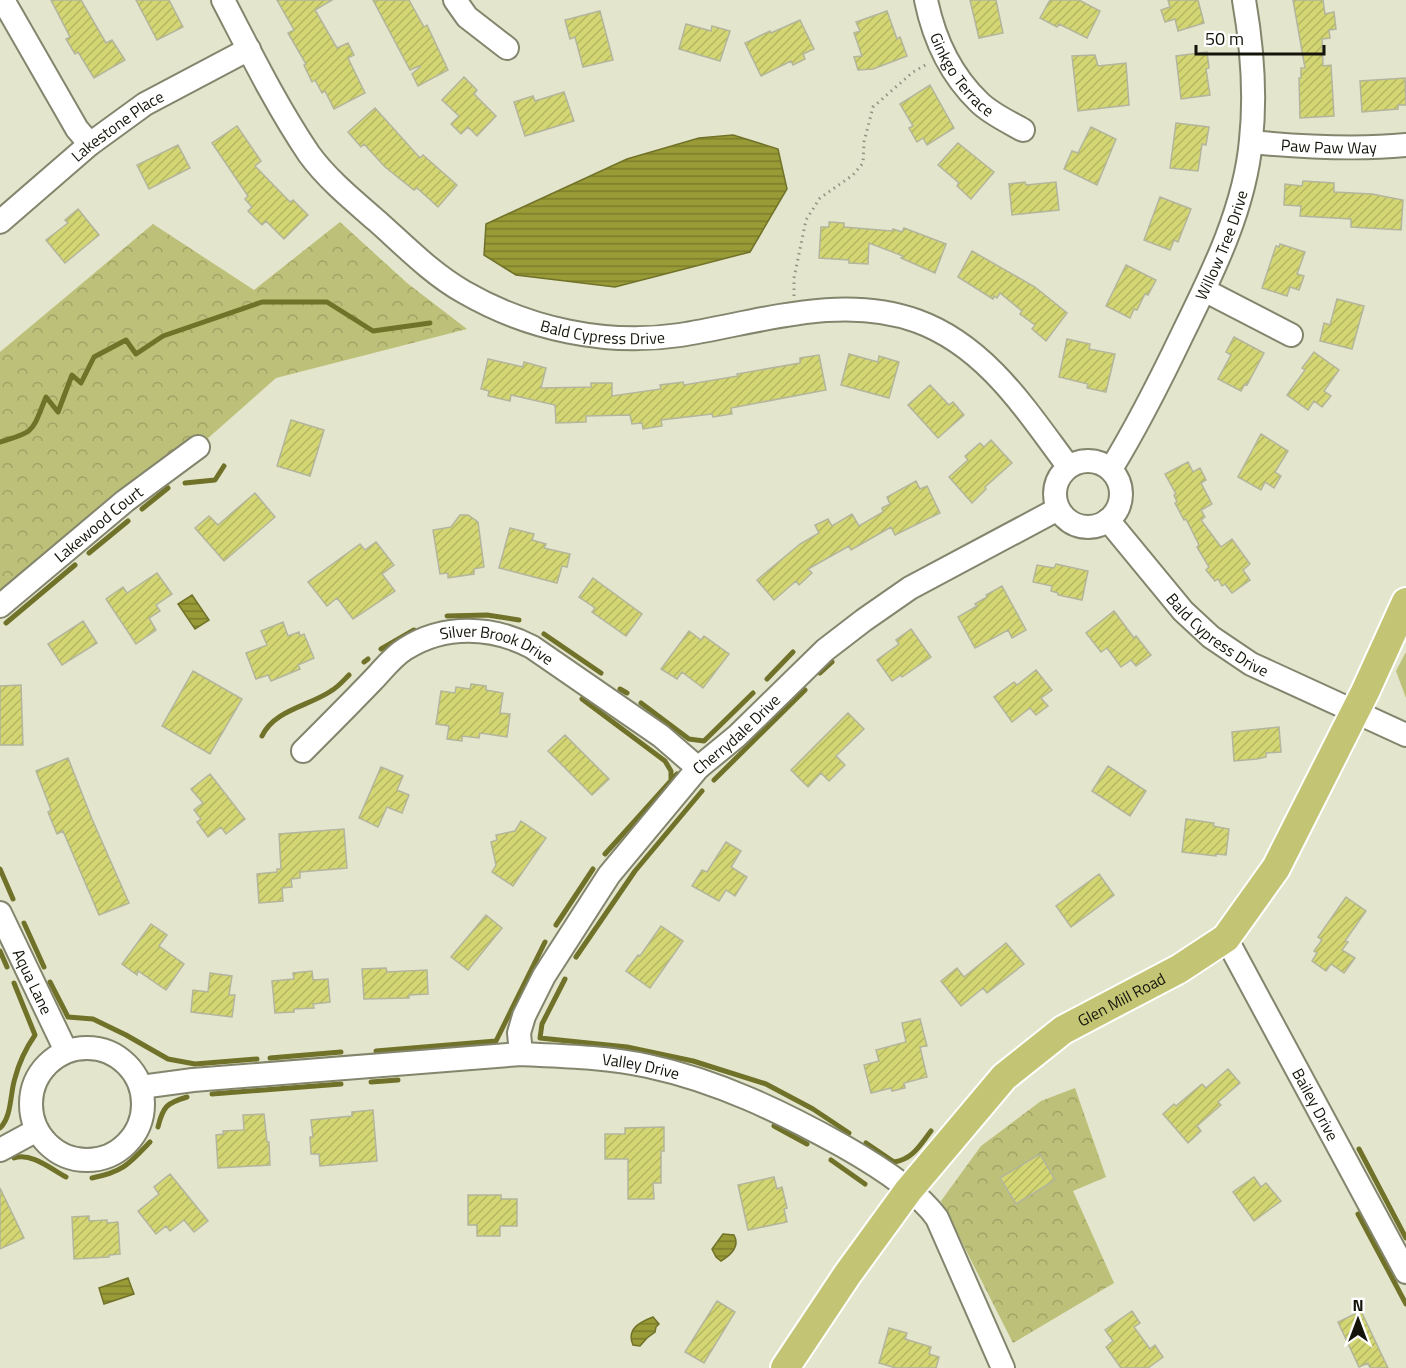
<svg xmlns="http://www.w3.org/2000/svg" width="1406" height="1368" viewBox="0 0 1406 1368" font-family="'Titillium Web',sans-serif">
  <defs>
    <pattern id="grass-tufts" width="24" height="20" patternUnits="userSpaceOnUse" patternTransform="scale(1.5)"><rect width="24" height="20" fill="#bcc078"/><path d="M3 7l-1-3M5 7V3M7 7l1-3M15 17l-1-3M17 17v-4M19 17l1-3" fill="none" stroke="#a1a466"/></pattern>
    <pattern id="forest-crowns" width="20" height="18" patternUnits="userSpaceOnUse" patternTransform="scale(1.5)"><rect width="20" height="18" fill="#bcc078"/><path d="M2 6a3 3 0 1 1 6 0M12 15a3 3 0 1 1 6 0" fill="none" stroke="#a1a466"/></pattern>
    <pattern id="water-rules" width="6" height="5" patternUnits="userSpaceOnUse" patternTransform="scale(1.5)"><rect width="6" height="5" fill="#999b36"/><path d="M0 2.5h6" fill="none" stroke="#7c7d2c"/></pattern>
    <pattern id="building-hatch" width="6" height="6" patternUnits="userSpaceOnUse" patternTransform="scale(1.5)"><rect width="6" height="6" fill="#d3d673"/><path d="M-1 1l2-2M0 6l6-6M5 7l2-2" fill="none" stroke="#b4b762"/></pattern>
  </defs>
  <rect width="100%" height="100%" fill="#e3e5cc"/>
  <path fill="url(#grass-tufts)" d="M1406 652V698L1396 671Z"/>
  <path fill="url(#forest-crowns)" d="M340 222 407 283 467 329 276 378 198 447 0 606V352L153 224 254 290Z
    M1075 1088 1106 1177 1073 1191 1114 1283 1013 1343 941 1201 981 1146 1041 1101Z"/>
  <path fill="url(#water-rules)" stroke="#717229" stroke-width="1.5" d="M733 135 778 149 787 189 750 252 615 287 516 275 484 255 486 224 627 159 699 138Z
    M192 595 209 620 195 629 178 604Z
    M723 1234 734 1235C740 1246 731 1255 721 1261L716 1257 712 1249Z
    M128 1278 134 1294 104 1304 99 1288Z
    M653 1317 659 1324 656 1327 655 1332 647 1338 640 1346 633 1345C626 1329 640 1322 653 1317Z"/>
  <g fill="none" stroke-linecap="round" stroke-linejoin="round">
    <path stroke="#717229" stroke-width="5" d="M0 442C36 432 32 431 46 397L58 412 72 375 81 383 94 357 126 340 136 354 163 336 262 302H327L373 331 430 323
      M185 483 215 480 224 466
      M142 509 168 488
      M89 553 128 521
      M447 616 487 615 519 620
      M6 623 75 565
      M544 634 601 673
      M381 649 414 630
      M364 662 368 659
      M820 673 832 662
      M767 679 793 652
      M620 689 627 693
      M582 699 665 761 671 771V780
      M641 703 689 739 704 741 753 693
      M262 736C274 710 309 706 331 691 338 687 343 681 349 675
      M714 780 805 690
      M605 854 677 774
      M0 869 13 899
      M24 923 44 967
      M556 925 593 869
      M0 951 7 967
      M576 957 635 871 702 791
      M565 979 542 1024 540 1038 627 1047 693 1061 766 1084 813 1109 849 1133
      M50 982 68 1017 93 1019 126 1035 168 1059 195 1064 257 1059
      M376 1051 496 1041 545 942
      M270 1058 341 1052
      M371 1082 398 1080
      M212 1094 341 1084
      M774 1126 807 1144
      M158 1127C163 1106 167 1103 187 1097
      M0 1128C12 1117 10 1093 15 1078 19 1063 26 1048 35 1035L14 983
      M866 1143 894 1162C913 1159 920 1145 931 1131
      M1359 1149 1406 1238
      M14 1158C31 1152 51 1169 66 1177
      M831 1160 865 1184
      M92 1178C123 1172 129 1164 150 1142
      M1358 1214 1406 1304"/>
  </g>
  <path fill="url(#building-hatch)" stroke="#b3b59c" stroke-width="1.5" d="M51 0H81L106 43 112 40 125 60 94 78 78 52 75 54 66 39 70 37Z
    M136 0H169L183 27 157 40Z
    M277 0H332L315 10 337 48 348 43 354 55 348 58 365 93 334 109 325 91 322 93 315 80 312 82 304 65 306 64 288 33 294 30Z
    M373 0H409L424 27 427 25 448 70 418 86 412 74 420 67 419 66 410 70Z
    M970 0H996L1003 33 979 38Z
    M1050 0H1079L1100 11 1087 38 1059 24 1057 27 1040 18Z
    M1168 0H1198L1204 23 1178 31 1175 19 1165 22 1161 10 1170 7Z
    M1293 0H1323L1325 14 1334 12 1336 29 1329 30 1330 38 1322 39 1323 66 1331 65 1334 116 1300 118 1299 78H1301V68H1305Z
    M600 11 613 60 583 67 575 37 570 39 565 20Z
    M887 11 897 39 900 37 907 56 873 69 858 70 854 57 862 56 854 33 860 31 856 22Z
    M800 20 814 49 803 54 805 59 793 65 791 61 761 76 745 43 770 31 771 33Z
    M686 24 711 31 712 26 730 31 720 61 679 49Z
    M1207 52 1209 68 1206 69 1210 95 1181 99 1176 56Z
    M1095 55 1098 66 1126 63 1129 105 1078 111 1072 56Z
    M464 77 477 90 474 94 496 116 477 136 468 127 461 134 451 124 459 116 442 100Z
    M1405 78 1406 105H1398V109L1362 112 1360 81Z
    M930 85 954 128 927 145 923 138 917 142 909 128 913 126 900 104Z
    M564 92 574 121 525 136 514 102 533 96 535 101Z
    M375 108 420 158 423 155 457 185 438 207 417 188 414 190 385 167 364 144 361 147 348 132Z
    M1176 123 1209 127 1206 145 1202 144 1198 171 1170 168Z
    M237 126 261 161 255 166 290 202 293 200 308 215 284 239 266 221 262 225 248 211 252 207 245 199 248 196 212 143Z
    M1091 127 1116 139 1097 185 1064 169 1072 151 1078 153Z
    M958 143 994 172 971 199 957 186 959 183 938 165Z
    M178 145 190 168 149 189 137 165Z
    M1303 181 1334 183V192L1372 194 1403 200 1401 230 1351 227V219L1300 216 1301 206 1284 205 1285 184 1302 186Z
    M1025 182 1026 185 1056 182 1059 210 1012 215 1009 184Z
    M1160 197 1191 209 1178 242 1174 240 1170 250 1144 240Z
    M78 209 99 235 65 263 46 240 68 223 65 220Z
    M829 222 844 223V227L892 231 893 229 902 232 904 228 946 244 935 273 901 258 903 256 869 243 868 264 849 263V260L819 258 821 227H829Z
    M1280 244 1305 252 1297 274 1304 276 1299 290 1290 287 1287 296 1262 288 1276 246 1279 247Z
    M972 251 1035 287 1067 313 1046 341 1032 329 1035 325 1020 314 1022 311 1000 293 997 298 994 296 993 299 958 277Z
    M1126 265 1156 280 1148 295 1145 294 1137 310 1134 309 1130 318 1106 306Z
    M1337 299 1364 306 1352 349 1320 341 1324 323 1330 325Z
    M1234 337 1264 353 1247 385 1245 384 1241 391 1218 379 1231 355 1226 352Z
    M1067 339 1090 344 1089 349 1115 354 1106 392 1087 388 1088 384 1059 377Z
    M1314 352 1339 370 1324 391 1331 396 1322 407 1314 401 1308 410 1287 395 1305 370 1302 368Z
    M849 354 878 362 879 356 899 362 889 398 841 385Z
    M819 355 826 390 731 408 732 414 713 417 712 414 661 420 662 426 643 429 642 423 632 424 630 415 586 416V422L556 423 555 405 511 395 510 401 488 396 489 391 481 389 488 359 523 367 524 362 546 368 541 388 591 387V383H612V396L661 389 660 385 683 382 684 385 738 376 737 374 800 363V358Z
    M930 385 949 405 953 402 964 415 938 438 908 405Z
    M291 420 324 430 310 476 277 466Z
    M1261 434 1288 451 1275 472 1281 476 1274 488 1265 482 1261 490 1238 477Z
    M991 440 1012 463 985 487 986 489 972 503 949 477 968 460 965 456 980 443 984 447Z
    M1188 462 1193 472 1200 468 1206 480 1201 483 1212 504 1201 510 1205 517 1201 520 1221 547 1232 539 1250 564 1243 570 1250 580 1232 593 1225 584 1222 586 1218 579 1215 581 1206 570 1209 567 1197 547 1199 545 1186 519 1184 520 1175 503 1177 502 1174 495 1176 494 1165 474Z
    M916 481 920 489 927 486 940 513 895 535 891 527 851 550 849 546 808 569 812 573 799 585 796 581 774 600 757 580 800 544 819 533 815 525 828 519 832 526 852 514 859 526 883 512 882 508 890 504 887 497Z
    M255 493 275 517 224 561 195 528 209 516 218 525Z
    M460 515H468L478 522 484 567 474 569V574L448 578V573L440 574 433 530 451 527Z
    M510 528 534 534 532 540 546 544 544 548 570 554 567 567 562 566 557 583 499 568Z
    M376 542 394 565 382 574 395 591 353 619 337 598 327 606 308 582 360 544 365 550Z
    M1056 564 1088 571 1082 600 1058 595V593L1051 591 1052 586 1033 582 1037 565 1054 568Z
    M157 573 172 594 156 605 160 611 149 618 156 630 136 644 106 599 123 587 127 593Z
    M593 578 642 614 626 636 592 612 595 608 579 597Z
    M1002 586 1026 630 1012 638 1008 630 975 648 958 617 977 606 975 604 987 597 986 595Z
    M1114 611 1134 638 1136 636 1151 655 1136 666 1131 660 1121 667 1107 648 1101 652 1086 633Z
    M83 621 97 643 62 665 48 644Z
    M283 622 288 636 299 632 300 636 304 634 314 658 298 665 300 669 271 681 268 675 256 679 246 653 267 645 261 631Z
    M911 629 931 657 902 677 901 675 892 681 877 660 899 644 896 640Z
    M689 631 701 640 704 636 729 654 703 688 682 672 677 679 661 669Z
    M1036 670 1052 690 1041 698 1048 706 1036 715 1030 708 1012 722 994 697 1014 682 1017 685Z
    M193 671 242 699 210 754 162 726Z
    M471 684 486 686V690L503 693 500 713 510 714 507 737 480 733 479 738 462 736V741L447 739 449 726 436 724 441 691 455 693 456 687 470 689Z
    M21 685 23 745H0V686Z
    M848 713 864 729 836 756 845 765 829 781 821 773 808 787 791 770Z
    M1279 727 1281 752 1266 753V757L1257 759 1234 761 1232 732Z
    M565 735 609 779 592 795 548 751Z
    M68 758 92 819 129 903 99 915 63 831 57 834 48 812 51 810 36 771Z
    M1108 766 1146 791 1130 816 1092 791Z
    M381 767 403 776 397 790 409 795 402 813 387 807 378 827 359 818Z
    M210 774 245 819 226 834 221 827 208 837 197 822 201 819 194 810 203 803 191 789Z
    M1186 819 1214 823 1213 826 1229 829 1226 855 1216 854V856L1182 852Z
    M521 821 546 838 513 886 492 872 496 865 491 842 497 840 496 835 515 831Z
    M344 829 347 868 300 872V878L291 879 292 887 282 888 283 901 259 903 257 874 277 872V869H281L279 834Z
    M726 842 741 851 731 867 747 877 735 896 726 890 719 901 692 886 702 870 707 872Z
    M1099 874 1114 895 1071 927 1056 906Z
    M1346 897 1366 911 1345 941 1348 942 1342 950 1355 958 1344 973 1331 964 1326 971 1312 961 1317 953 1314 951 1322 940 1318 937Z
    M486 915 502 928 468 970 451 957Z
    M151 924 167 935 159 946 184 964 166 990 138 971 137 975 122 964Z
    M661 926 683 941 650 988 626 971 638 955 640 956Z
    M1006 943 1024 964 987 993 983 988 961 1006 941 981 957 968 964 977Z
    M386 968 387 972 427 970 428 994 409 995V998L364 999 362 969Z
    M312 971 313 980 328 979 330 1002 313 1004 314 1008 294 1009V1012L275 1013 272 981 294 979 293 973Z
    M210 973 232 976 229 995H235L232 1017 191 1012 193 990 208 992Z
    M920 1019 927 1046 920 1047 927 1077 904 1083 905 1088 892 1091 891 1088 871 1093 864 1065 879 1061 876 1050 906 1042 902 1023Z
    M1228 1069 1240 1083 1218 1102 1221 1105 1197 1126 1201 1131 1188 1143 1163 1114 1174 1104 1176 1106 1202 1084 1206 1088Z
    M373 1110 377 1161 320 1166 319 1154H311L310 1137H313L311 1120 352 1116V1112Z
    M264 1114 267 1142H269L270 1165 218 1168 216 1135 224 1134 223 1131 244 1130 243 1115Z
    M664 1127V1151H661V1183H653L654 1199H628V1159H605V1134H625V1128Z
    M1040 1154 1055 1180 1016 1204 1000 1178Z
    M170 1174 208 1221 194 1232 184 1220 170 1231 166 1226 156 1234 138 1211 159 1194 154 1187Z
    M774 1177 777 1189 782 1187 787 1208 784 1209 787 1222 748 1230 738 1185Z
    M1254 1177 1261 1187 1266 1183 1281 1201 1254 1221 1233 1192Z
    M0 1188 24 1238 0 1249Z
    M468 1195H501V1199H517V1226H500V1236H477V1225H468Z
    M89 1216V1221L107 1220V1223L118 1222 120 1254 109 1255V1257L74 1259 72 1217Z
    M717 1301 735 1312 704 1363 685 1352Z
    M1132 1311 1140 1323 1134 1327 1150 1349 1155 1345 1163 1357 1148 1368H1121L1106 1347 1113 1341 1105 1330Z
    M1361 1311 1388 1368H1370L1368 1363 1359 1367 1338 1322Z
    M889 1328 907 1333 905 1339 931 1347 929 1354 939 1357 936 1368H896L879 1363Z"/>
  <g fill="none" stroke-linecap="round" stroke-linejoin="round">
    <defs>
      <g id="minor">
        <path d="M3 0 77 129 90 144"/>
        <path id="s1" d="M223 0C250 52 276 105 309 154 327 179 354 201 377 221 405 246 432 274 464 292 528 329 606 346 680 335 757 323 840 293 917 321 986 346 1026 410 1068 466"/>
        <path d="M455 0 467 17 507 48"/>
        <path id="s2" d="M926 0C934 39 951 75 979 102 991 114 1009 122 1023 130"/>
        <path id="s3" d="M1251 142C1303 147 1354 150 1406 145"/>
        <path id="s4" d="M0 222 90 144 145 104 249 49"/>
        <path d="M1204 290 1291 335"/>
        <circle cx="1088" cy="494" r="33"/>
        <path id="s5" d="M1111 469C1138 425 1161 379 1183 333 1213 272 1245 208 1251 140 1256 93 1252 46 1244 0"/>
        <path id="s6" d="M1108 520 1183 611 1211 637 1251 664 1406 735"/>
        <path id="s7" d="M0 606 125 501 198 447"/>
        <path id="s8" d="M303 751C326 728 349 705 372 681 382 671 392 657 405 649 444 624 492 626 532 647L661 736 698 768"/>
        <path id="s9" d="M0 913 66 1051"/>
        <path id="s10" d="M1226 938 1406 1272"/>
        <circle cx="87" cy="1104" r="56"/>
        <path id="s11" d="M521 1054 519 1033 524 1016 544 976 609 875 698 768 737 736 825 650 864 620 910 588 1058 509"/>
        <path id="s12" d="M141 1087 193 1080 521 1054C563 1056 607 1057 648 1066 718 1081 782 1112 843 1146 873 1163 917 1190 937 1218L1003 1368"/>
        <path d="M0 1150 37 1130"/>
      </g>
      <g id="major">
        <path id="s13" d="M785 1368 847 1275 908 1191 1004 1077 1063 1030 1179 969 1226 938 1276 868 1365 692 1406 602"/>
      </g>
    </defs>
    <use href="#minor" stroke="#83856d" stroke-width="26"/>
    <use href="#major" stroke="#fff" stroke-width="32"/>
    <path stroke="#929381" stroke-width="3" stroke-dasharray="1.5 4.5" stroke-linecap="butt" d="M794 296V278L806 220 820 198 853 175 863 163 864 142 873 107 913 72 929 63"/>
    <use href="#minor" stroke="#fff" stroke-width="22"/>
    <use href="#major" stroke="#c3c474" stroke-width="28"/>
  </g>
  <g text-anchor="middle" stroke-width="4.5" stroke-linejoin="round" paint-order="stroke">
    <g font-size="16" fill="#14140b" stroke="#fff">
      <text dy="6" stroke="none"><textPath href="#s2" startOffset="84">Ginkgo Terrace</textPath></text>
      <text dy="6" stroke="none"><textPath href="#s4" startOffset="152">Lakestone Place</textPath></text>
      <text dy="6" stroke="none"><textPath href="#s3" startOffset="78">Paw Paw Way</textPath></text>
      <text dy="6" stroke="none"><textPath href="#s5" startOffset="250">Willow Tree Drive</textPath></text>
      <text dy="6" stroke="none"><textPath href="#s1" startOffset="531">Bald Cypress Drive</textPath></text>
      <text dy="6" stroke="none"><textPath href="#s7" startOffset="128">Lakewood Court</textPath></text>
      <text dy="6" stroke="none"><textPath href="#s6" startOffset="160">Bald Cypress Drive</textPath></text>
      <text dy="6" stroke="none"><textPath href="#s8" startOffset="242">Silver Brook Drive</textPath></text>
      <text dy="6" stroke="none"><textPath href="#s11" startOffset="394">Cherrydale Drive</textPath></text>
      <text dy="6" stroke="none"><textPath href="#s9" startOffset="76">Aqua Lane</textPath></text>
      <text dy="6" stroke="none"><textPath href="#s13" startOffset="506">Glen Mill Road</textPath></text>
      <text dy="6" stroke="none"><textPath href="#s12" startOffset="502">Valley Drive</textPath></text>
      <text dy="6" stroke="none"><textPath href="#s10" startOffset="189">Bailey Drive</textPath></text>
    </g>
  </g>
  <g transform="translate(1358 1320)" stroke="#ffffff" stroke-width="4.5" paint-order="stroke">
  <path d="M0-4.5L10 22L0 15L-10 22Z" fill="#14140b"/>
  <text y="-9" font-size="16" font-weight="bold" text-anchor="middle" fill="#14140b">N</text>
  </g>
  <path d="M1196 45v9h128v-9" fill="none" stroke="#14140b" stroke-width="3"/>
  <text x="1205" y="45" font-size="18" fill="#14140b" stroke="#ffffff" stroke-width="4.5" paint-order="stroke">50 m</text>
</svg>
